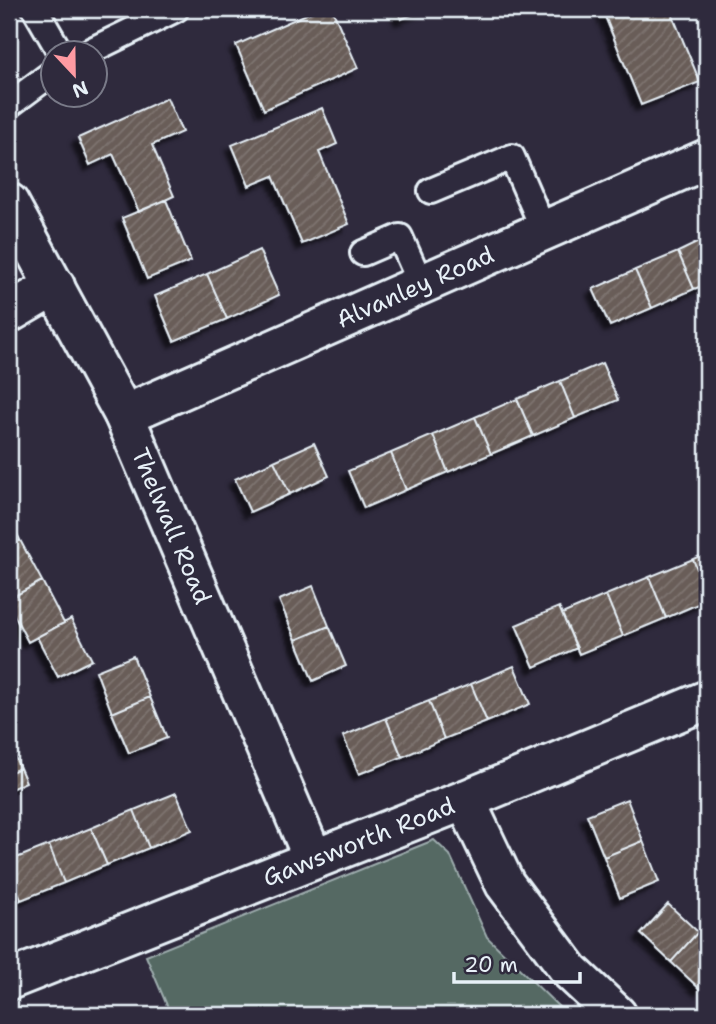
<svg xmlns="http://www.w3.org/2000/svg" width="716" height="1024" viewBox="0 0 716 1024" font-family="'Shantell Sans',sans-serif">
  <defs>
    <pattern id="building-hatch" width="6" height="6" patternUnits="userSpaceOnUse" patternTransform="scale(1.75)"><rect width="6" height="6" fill="#695d58"/><path d="M-1 1l2-2M0 6l6-6M5 7l2-2" fill="none" stroke="#7e7571"/></pattern>
    <filter id="shadow"><feDropShadow dx="-6" dy="6" stdDeviation="2" flood-color="#0009"/></filter>
  </defs>
  <rect width="100%" height="100%" fill="#2f2a3d"/>
  <filter id="ink" filterUnits="userSpaceOnUse"><feTurbulence type="fractalNoise" baseFrequency=".0143" numOctaves="2"/><feDisplacementMap in="SourceGraphic" scale="14" xChannelSelector="R" yChannelSelector="G"/><feConvolveMatrix kernelMatrix="1 2 1 2 8 2 1 2 1" color-interpolation-filters="sRGB"/></filter>
  <g filter="url(#ink)">
    <path fill="#546963" stroke="#9eadae" stroke-width="2" d="M434 840 450 855 487 937 560 1008 561 1015H171L146 956Z"/>
    <path fill="url(#building-hatch)" stroke="#e8f1f8" stroke-width="2" filter="url(#shadow)" d="M318 9H332L358 68 264 110 236 45Z
      M397 9H427L401 19Z
      M602 9H670L700 82 641 105Z
      M167 98 182 132 152 145 174 196 139 212 113 154 90 165 78 138Z
      M322 108 337 144 319 152 349 224 302 244 273 176 249 186 232 145Z
      M166 200 191 261 147 279 122 218Z
      M707 238V284L694 289 678 252Z
      M259 250 279 295 227 319 207 274Z
      M678 252 694 289 652 308 635 270Z
      M635 270 652 308 610 326 593 289Z
      M207 274 227 319 174 341 155 296Z
      M602 363 618 400 575 418 560 381Z
      M560 381 575 418 533 436 517 399Z
      M517 399 533 436 491 454 475 417Z
      M475 417 491 454 448 472 433 435Z
      M433 435 448 472 406 490 391 453Z
      M314 443 329 476 290 494 274 461Z
      M391 453 406 490 364 508 348 471Z
      M274 461 290 494 250 512 235 479Z
      M9 518 20 540 9 547Z
      M20 540 42 581 9 599V547Z
      M707 553V594L693 559Z
      M693 559 707 594V600L666 618 649 577Z
      M649 577 666 618 623 636 606 595Z
      M42 581 64 623 28 642 9 605V599Z
      M313 586 329 626 296 640 279 600Z
      M606 595 623 636 579 654 562 614Z
      M559 607 577 648 534 667 516 625Z
      M71 619 92 660 58 677 37 637Z
      M329 626 346 666 313 681 296 640Z
      M133 656 150 697 112 713 96 671Z
      M514 666 530 704 487 722 471 684Z
      M471 684 487 722 444 739 429 701Z
      M150 697 167 738 129 753 112 713Z
      M429 701 444 739 402 757 386 718Z
      M386 718 402 757 359 774 343 736Z
      M13 753 20 768 9 773V755Z
      M20 768 26 782 9 790V773Z
      M176 793 192 830 149 848 134 810Z
      M627 799 643 841 604 857 587 815Z
      M134 810 149 848 107 865 91 828Z
      M91 828 107 865 64 883 49 845Z
      M643 841 659 882 620 898 604 857Z
      M49 845 64 883 21 900 9 869V861Z
      M9 869 21 900 9 905Z
      M668 904 698 932 671 962 641 934Z
      M698 932 707 940V983L701 990 671 962Z"/>
    <g fill="none" stroke-linecap="round" stroke-linejoin="round">
      <defs>
        <path id="service" d="M35 9 60 52
          M88 52 176 9
          M9 105 52 73
          M431 191 512 157 544 231
          M363 253 400 237 421 284"/>
        <g id="minor">
          <path id="s1" d="M9 203 124 415 313 858"/>
          <path d="M9 313 55 286"/>
          <path id="s2" d="M124 415 707 159"/>
          <path d="M465 800 505 884 570 971 617 1015"/>
          <path id="s3" d="M9 980 465 800 707 700"/>
        </g>
      </defs>
      <use href="#service" stroke="#e8f1f8" stroke-width="30"/>
      <use href="#minor" stroke="#e8f1f8" stroke-width="44"/>
      <use href="#service" stroke="#2f2a3d" stroke-width="24"/>
      <use href="#minor" stroke="#2f2a3d" stroke-width="38"/>
    </g>
  </g>
  <g text-anchor="middle" stroke-width="5" stroke-linejoin="round" paint-order="stroke">
    <g font-size="24" fill="#e8f1f8" stroke="#2f2a3d">
      <text dy="8" stroke="none"><textPath href="#s2" startOffset="318">Alvanley Road</textPath></text>
      <text dy="8" stroke="none"><textPath href="#s1" startOffset="362">Thelwall Road</textPath></text>
      <text dy="8" stroke="none"><textPath href="#s3" startOffset="376">Gawsworth Road</textPath></text>
    </g>
  </g>
  <rect width="716" height="1024" fill="none" stroke="#2f2a3d" stroke-width="35"/>
  <rect x="18" y="18" width="681" height="989" fill="none" stroke="#e8f1f8" stroke-width="2.5" filter="url(#ink)"/>
  <g transform="translate(74 74) rotate(158)"><circle r="33" fill="#2f2a3d" stroke="#797a88" stroke-width="2"/>
  <path d="M0-5L12 26L0 18L-12 26Z" fill="#ff9aa2"/>
  <text y="-10" font-size="19" font-weight="bold" text-anchor="middle" fill="#e8f1f8">N</text>
  </g>
  <path d="M454 972v10h126v-10" fill="none" stroke="#e8f1f8" stroke-width="3.5"/>
  <text x="464" y="972" font-size="21" fill="#e8f1f8" stroke="#2f2a3d" stroke-width="5" paint-order="stroke">20 m</text>
</svg>
